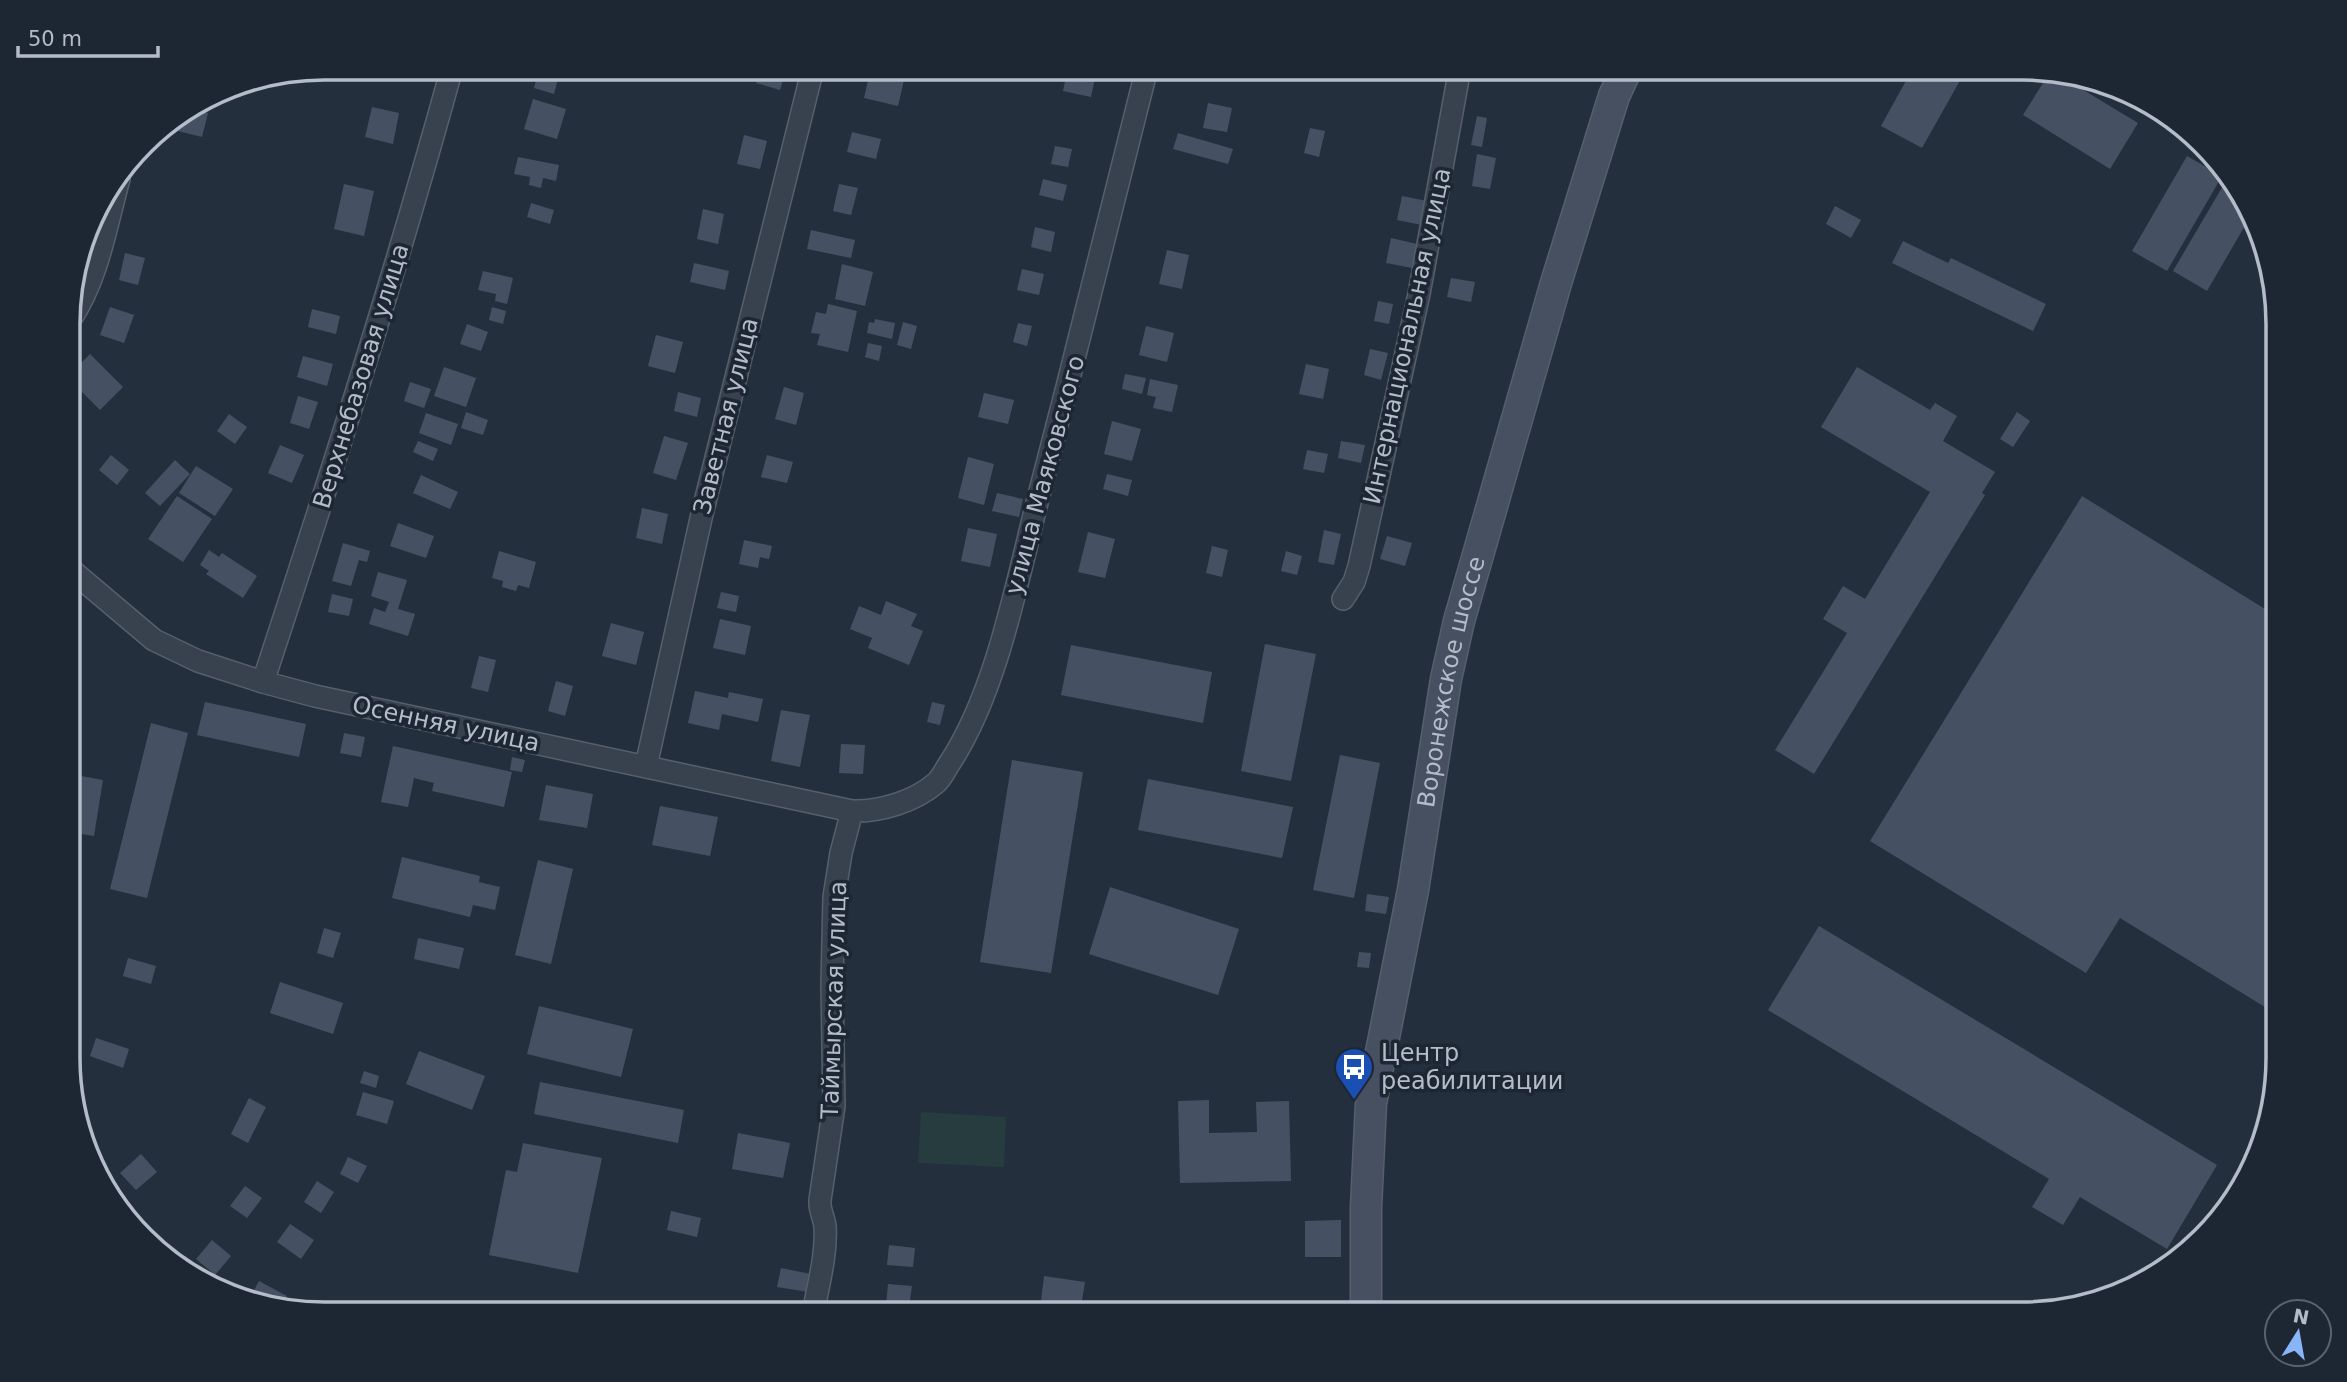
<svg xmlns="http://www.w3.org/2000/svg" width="2347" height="1382" viewBox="0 0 2347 1382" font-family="'DejaVu Sans',sans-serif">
  <rect width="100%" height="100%" fill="#242f3e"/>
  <path fill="#263c3f" d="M921 1112 1006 1117 1004 1167 918 1163Z"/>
  <path fill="#455162" d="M760 68 786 70 780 90 756 83Z
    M1913 68H1967L1922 148 1881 126Z
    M539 69 559 75 554 94 534 88Z
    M1067 71 1095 78 1091 97 1063 91Z
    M870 72 904 80 898 106 864 98Z
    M2048 75 2067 80 2138 123 2110 169 2023 115Z
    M533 99 566 109 557 139 524 129Z
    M1208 103 1232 108 1227 132 1203 128Z
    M372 107 399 113 393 144 365 137Z
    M193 109 208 113 202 137 174 130 176 119Z
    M1477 116 1487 118 1482 147 1471 145Z
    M1310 128 1325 131 1319 157 1304 153Z
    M852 132 881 139 876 159 847 152Z
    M1178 133 1233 149 1228 164 1173 149Z
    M744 135 767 141 760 169 737 164Z
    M1055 146 1072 149 1068 167 1051 164Z
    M1477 154 1496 158 1490 189 1472 186Z
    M2187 156 2222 176 2167 271 2132 251Z
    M518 157 559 165 556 181 543 178 541 188 529 185 530 177 514 174Z
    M1043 179 1067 185 1063 201 1039 195Z
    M2227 179 2244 196 2250 217 2207 291 2173 271Z
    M344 184 374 191 364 236 334 229Z
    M839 184 858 188 851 215 833 211Z
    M1402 196 1427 201 1422 225 1397 220Z
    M531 203 554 210 550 224 527 217Z
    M1835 206 1861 220 1851 238 1826 224Z
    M703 209 724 214 718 244 697 239Z
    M1035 227 1055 232 1051 252 1031 247Z
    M811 230 855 240 851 258 807 249Z
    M1391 238 1417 244 1412 268 1386 263Z
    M1903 241 1948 263 1951 258 2046 304 2033 331 1892 263Z
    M1167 250 1189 255 1182 289 1159 284Z
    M125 253 145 258 138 285 119 280Z
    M694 263 729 271 725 290 690 282Z
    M842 264 873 272 865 306 835 299Z
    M1022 269 1044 274 1039 295 1017 290Z
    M483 271 513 278 507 304 495 301 496 294 478 290Z
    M1451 278 1475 282 1471 302 1447 297Z
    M1378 301 1393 304 1389 324 1374 321Z
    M828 304 857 311 848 352 817 345 820 334 811 333 816 312 826 314Z
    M110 307 134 315 124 343 100 335Z
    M492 307 506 311 503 324 489 320Z
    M312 309 340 316 336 334 308 327Z
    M875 319 895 323 892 339 867 333 869 322 874 323Z
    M903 322 917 326 911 349 897 345Z
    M1018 323 1032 326 1027 346 1013 342Z
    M467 324 488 332 481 351 460 344Z
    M1146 326 1174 333 1167 362 1139 355Z
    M656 335 683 342 675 373 648 366Z
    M868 343 882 346 879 361 865 357Z
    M1370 349 1388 353 1381 380 1364 375Z
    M90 354 123 387 100 410 72 382 81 373 76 368Z
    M303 356 333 364 327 386 297 377Z
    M1306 364 1329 369 1323 399 1299 394Z
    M444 367 476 378 466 407 434 396Z
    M1857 367 1930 410 1935 403 1957 416 1943 441 1995 472 1982 493 1985 495 1814 774 1775 750 1847 633 1823 619 1843 586 1865 599 1930 492 1821 427Z
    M1125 374 1146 378 1142 394 1122 389Z
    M1150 379 1178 385 1172 412 1153 408 1156 397 1147 395Z
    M410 382 431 389 424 408 404 401Z
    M784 387 804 393 796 425 775 419Z
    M678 392 701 398 697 417 674 411Z
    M984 393 1014 400 1008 424 978 417Z
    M298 396 318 402 309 429 290 423Z
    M466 412 488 420 483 435 461 428Z
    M2017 412 2030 421 2013 447 2000 439Z
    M426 413 458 424 451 445 419 433Z
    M229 414 247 427 235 444 217 431Z
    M1112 421 1141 429 1132 461 1104 454Z
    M664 436 688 443 676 480 653 473Z
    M418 441 438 449 433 461 413 452Z
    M1341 441 1365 445 1361 463 1338 458Z
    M280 445 304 455 292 483 268 473Z
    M1307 450 1328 454 1324 473 1303 469Z
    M111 455 129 470 117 485 99 470Z
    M767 455 793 462 787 483 761 477Z
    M968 457 994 464 984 505 958 498Z
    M175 460 190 474 160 506 145 493Z
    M196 466 233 489 215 516 179 493Z
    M1107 474 1132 480 1128 496 1103 489Z
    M421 475 458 492 450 509 413 493Z
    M997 493 1023 499 1019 517 992 511Z
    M177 496 212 519 183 562 148 539Z
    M2082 496 2278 617V1015L2120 918 2086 973 1870 841Z
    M642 508 668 514 662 544 636 538Z
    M398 523 434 536 426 558 390 546Z
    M968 528 997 534 990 567 961 561Z
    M1324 530 1341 534 1334 565 1318 562Z
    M1088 532 1115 539 1105 578 1078 572Z
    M1387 536 1412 543 1405 566 1380 559Z
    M744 540 772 546 769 559 760 557 758 568 739 564Z
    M343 543 370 551 367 562 359 560 351 586 332 581Z
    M1212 546 1228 550 1222 577 1206 573Z
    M209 550 219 557 222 553 257 576 243 598 206 574 209 571 200 565Z
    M499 551 536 562 529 588 518 585 516 591 502 587 503 581 492 578Z
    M1286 551 1302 556 1297 575 1281 571Z
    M378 572 407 580 398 609 415 614 408 636 369 624 374 608 385 612 389 602 371 596Z
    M721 592 739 596 736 612 717 608Z
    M332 594 353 599 349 616 328 612Z
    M886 601 917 614 911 626 923 631 909 665 868 648 872 638 850 629 859 606 881 615Z
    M720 619 751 626 745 655 713 648Z
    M611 623 644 632 636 665 602 656Z
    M1265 644 1316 654 1291 781 1241 771Z
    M1071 645 1212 672 1203 723 1061 695Z
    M479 656 496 660 488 692 471 688Z
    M556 681 573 686 565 716 548 711Z
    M695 691 728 698 729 692 763 699 758 722 722 714 719 730 688 723Z
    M205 702 306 724 299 757 197 735Z
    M932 702 945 705 940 725 927 722Z
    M781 710 810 715 800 767 771 761Z
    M151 723 188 733 147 898 110 889Z
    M344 733 365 737 361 757 340 753Z
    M841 744 865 745 863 774 839 773Z
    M393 746 512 772 504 807 432 791 434 783 414 778 408 807 381 802Z
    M1340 755 1380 763 1354 898 1313 890Z
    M512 757 525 760 522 772 510 770Z
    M1012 760 1083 772 1051 973 980 962Z
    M70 774 103 780 94 836 70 832Z
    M1148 779 1293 807 1282 858 1138 830Z
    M546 785 593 794 587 828 539 820Z
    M660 806 718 817 710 856 652 845Z
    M402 857 480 876 479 882 500 887 495 910 473 905 470 917 392 898Z
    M538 860 573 869 551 964 515 955Z
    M1110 887 1239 929 1218 995 1089 954Z
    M1367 894 1389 897 1386 914 1365 911Z
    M1819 926 2217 1165 2167 1249 2080 1197 2063 1225 2032 1207 2049 1179 1768 1010Z
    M324 928 341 933 333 958 317 953Z
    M418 938 464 948 459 969 414 959Z
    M1359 952 1371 953 1369 968 1357 967Z
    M128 958 156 966 151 984 123 976Z
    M280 982 343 1003 333 1034 270 1013Z
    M539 1006 633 1029 621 1077 527 1054Z
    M96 1038 129 1049 123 1068 90 1056Z
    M419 1051 485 1076 472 1110 406 1084Z
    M364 1071 379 1076 376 1088 360 1083Z
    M540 1082 684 1110 678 1143 534 1114Z
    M363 1092 394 1101 387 1124 356 1115Z
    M249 1098 266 1107 248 1143 231 1134Z
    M1209 1100V1133L1257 1132 1256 1102 1289 1101 1291 1181 1180 1183 1178 1101Z
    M738 1133 790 1143 783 1178 732 1169Z
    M523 1143 602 1158 578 1273 489 1255 506 1170 517 1172Z
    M141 1154 157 1172 136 1190 120 1173Z
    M348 1157 367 1166 358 1183 340 1174Z
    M317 1181 334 1192 321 1213 304 1202Z
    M245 1186 262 1198 247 1218 230 1206Z
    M671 1211 701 1218 697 1237 667 1230Z
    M1341 1220V1257H1305V1221Z
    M290 1224 314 1240 301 1259 277 1242Z
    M212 1240 231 1256 215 1275 196 1259Z
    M889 1245 915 1248 913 1267 887 1265Z
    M781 1268 811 1274 808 1292 777 1287Z
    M1044 1276 1085 1282 1081 1306 1041 1301Z
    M259 1281 287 1296 283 1303 252 1294Z
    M888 1284 912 1286 909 1307 886 1305Z"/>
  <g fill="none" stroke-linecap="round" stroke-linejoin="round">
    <defs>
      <path id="street" d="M70 320C98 279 106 226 119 179
        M70 569 154 640 198 661 263 682 315 696 852 811C879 812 914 802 936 783 942 778 946 768 951 761 998 688 1017 580 1039 495 1076 353 1112 211 1147 68
        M1343 599 1354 582 1359 566 1419 294 1460 68
        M263 682C330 478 395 275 452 68
        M646 766 702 514 813 68
        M813 1314C818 1286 827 1254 825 1226 824 1217 819 1210 820 1200L834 1106 832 985 834 897 841 853 852 811"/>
      <g id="secondary">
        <path id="s1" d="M1366 1313V1208L1371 1103 1413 890 1446 679 1459 621 1556 283 1614 96 1627 68"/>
      </g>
    </defs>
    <use href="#street" stroke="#565f6c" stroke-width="24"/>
    <use href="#secondary" stroke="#565f6c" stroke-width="33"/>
    <use href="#street" stroke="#38414e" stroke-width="21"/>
    <use href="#secondary" stroke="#465061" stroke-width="30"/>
  </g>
  <defs>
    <symbol id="bus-pin" viewBox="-11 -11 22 30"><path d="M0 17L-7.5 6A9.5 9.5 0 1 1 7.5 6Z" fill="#1a4fb4" stroke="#1d2633"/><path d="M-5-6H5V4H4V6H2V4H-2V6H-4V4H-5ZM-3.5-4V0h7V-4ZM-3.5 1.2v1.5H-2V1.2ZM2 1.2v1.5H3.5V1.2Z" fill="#fff"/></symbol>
  </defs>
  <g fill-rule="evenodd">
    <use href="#bus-pin" x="1332" y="1045" width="44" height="60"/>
  </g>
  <g text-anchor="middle" stroke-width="7" stroke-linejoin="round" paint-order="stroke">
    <g font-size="24" fill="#b4bcc9" stroke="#1d2633">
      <text transform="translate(1407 336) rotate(-78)" y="8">Интернациональная улица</text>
      <text transform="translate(361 376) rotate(-73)" y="8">Верхнебазовая улица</text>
      <text transform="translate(726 416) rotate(-76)" y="8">Заветная улица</text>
      <text transform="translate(1045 475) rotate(-75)" y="8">улица Маяковского</text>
      <text dy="8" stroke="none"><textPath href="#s1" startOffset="639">Воронежское шоссе</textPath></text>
      <text transform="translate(446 724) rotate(12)" y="8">Осенняя улица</text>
      <text transform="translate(834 1000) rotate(-88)" y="8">Таймырская улица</text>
    </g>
    <g font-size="24" fill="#b4bcc9" stroke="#1d2633" text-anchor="start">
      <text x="1381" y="1061">Центр<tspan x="1381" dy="28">реабилитации</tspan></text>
    </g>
  </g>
  <path d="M0 0H2347V1382H0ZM324 80H2022A244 244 0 0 1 2266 324V1058A244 244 0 0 1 2022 1302H324A244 244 0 0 1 80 1058V324A244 244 0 0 1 324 80Z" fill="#1d2633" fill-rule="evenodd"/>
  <path fill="none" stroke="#b4bcc9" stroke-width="3.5" d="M324 80H2022A244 244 0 0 1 2266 324V1058A244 244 0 0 1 2022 1302H324A244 244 0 0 1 80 1058V324A244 244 0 0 1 324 80Z"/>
  <g transform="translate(2298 1333) rotate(11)"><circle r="33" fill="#1d2633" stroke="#59626f" stroke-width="2"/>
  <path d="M0-5L12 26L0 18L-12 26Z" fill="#8ab4f8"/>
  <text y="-10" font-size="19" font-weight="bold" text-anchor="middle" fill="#b4bcc9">N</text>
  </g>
  <path d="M18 46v10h140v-10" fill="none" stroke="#b4bcc9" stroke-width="3.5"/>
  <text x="28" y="46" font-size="21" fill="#b4bcc9" stroke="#1d2633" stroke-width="5" paint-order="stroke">50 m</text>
</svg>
